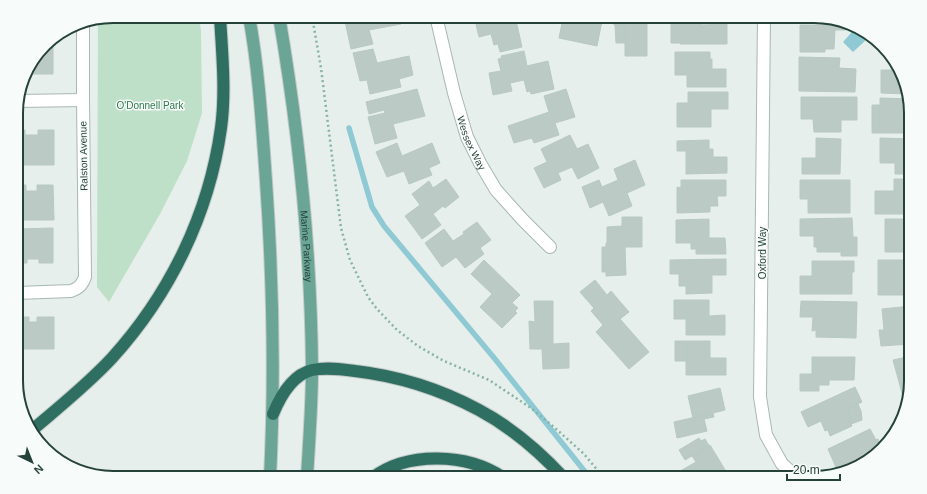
<svg xmlns="http://www.w3.org/2000/svg" width="927" height="494" viewBox="0 0 927 494" font-family="Arial,sans-serif">
  <rect width="100%" height="100%" fill="#e6efeb"/>
  <path fill="#bfe0c8" d="M113 16H199L201 31 202 113 187 161 160 214 109 302 97 287 98 19Z"/>
  <path fill="#8ec9d4" d="M851 25 857 26 864 32 865 41 853 52 843 42 851 33Z"/>
  <g fill="none" stroke-linecap="round" stroke-linejoin="round">
    <path stroke="#8ec9d4" stroke-width="5.5" d="M349 128 372 207 384 226 495 359 590 478"/>
  </g>
  <path fill="#bbcac4" stroke="#b8c9c2" d="M362 16H399L401 24 369 30 373 44 351 49 345 21Z
    M474 16H496V17L515 16 522 47 500 52 498 44 494 45 491 34 479 37Z
    M538 16H547L544 20Z
    M577 16H603L597 46 559 38 563 18 576 21Z
    M614 16H631V20H647V56H625V25H614Z
    M671 16H702V25L727 24V44H680V43H671Z
    M822 18 846 23V30H835L834 49H825V52H800V25H822Z
    M615 25H625V43H616Z
    M50 39H53V74H25L26 70Z
    M373 49 377 63 409 56 413 75 399 79 401 87 370 94 367 80 360 81 353 53Z
    M524 51 527 66 548 61 554 89 531 94 530 91 527 92 524 80 510 83 512 91 493 95 489 73 501 71 498 59 502 58 501 56Z
    M675 52H710V59H712V69H726V87H687V75H675Z
    M799 57 840 58 839 68 856 69 855 92 799 91Z
    M881 70H899L908 94 881 93Z
    M417 89 425 116 393 124 397 138 375 144 368 117 385 113 384 110 369 114 366 102Z
    M566 89 575 117 555 123 559 135 534 143 532 138 514 143 508 126 549 112 544 96Z
    M688 92H728V109H711V127H677V103H688Z
    M801 97H857V120H841V132H814L813 119H801Z
    M880 98 910 99V133H880Z
    M872 105H880V133H872Z
    M16 130H25V135H38V130H54V165H16Z
    M570 135 577 149 588 144 599 168 578 179 572 167 558 173 561 180 544 188 534 168 547 162 541 149Z
    M816 138 841 139 840 174H802V158H816Z
    M880 138 910 139V174H895V163H880Z
    M709 140V149H713V157H727V173L686 174V151H677V141Z
    M397 143 402 156 432 143 440 163 429 168 432 175 409 184 404 171 387 177 376 152Z
    M635 160 645 185 627 193 632 206 609 216 603 202 590 208 582 187 599 180 602 187 618 180 614 169Z
    M446 179 459 197 445 208 443 206 433 214 441 225 422 239 405 216 420 205 412 194 429 181 433 188Z
    M894 179H910L911 214H875V191H894Z
    M681 180H726V196H717L718 206H710V212L677 213V187L681 188Z
    M800 180H850V213H808V199H800Z
    M16 185H26V191H37V185H53L54 220H16Z
    M622 217H642V247H625L626 275 606 276V272H602V247H606V243H607V227L622 226Z
    M852 218 853 237H857V256H841V252H817V247H814V236H800V219Z
    M709 219V238H725L726 254H696V249H691V243H676V220Z
    M885 219H911V252H885Z
    M477 222 491 240 480 248 484 254 465 268 456 257 442 267 425 243 444 229 453 241 464 234 463 232Z
    M53 228V263H39V259H27V263H17L16 229Z
    M726 259V275H712V293L686 294V286H679V274H670V260Z
    M484 260 520 295 512 303 518 308 515 311 517 313 502 328 480 307 492 294 471 274Z
    M878 260H911V295H878Z
    M812 261H854V272H852V294H800V276H812Z
    M595 280 607 295 611 291 629 312 620 319 649 352 629 369 596 332 603 325 591 311 594 308 580 292Z
    M674 300H709V316L725 315V335H686V319H674Z
    M534 301H553V344L569 343V368L543 369 542 349H530L529 321 535 322Z
    M801 301 857 302 856 338 816 337V330L812 331 813 317H800Z
    M911 306V333H909L910 344 881 346 879 330H884L882 309Z
    M17 317H29V322H37V317H54V349H17Z
    M675 341H686V361H675Z
    M686 341H710V358H726V375H686Z
    M911 356V382L909 391 902 393 893 360Z
    M812 357H855L854 380H829V385H819V391H800V374H812Z
    M855 387 862 402 847 409 851 417 849 418 852 426 830 436 828 430 825 431 821 421 808 427 801 412Z
    M720 388 725 410 693 418 688 396Z
    M858 404 861 411 862 420 851 424 849 418 851 417 847 409Z
    M713 413 714 417 704 419 707 431 677 438 674 422Z
    M870 429 876 440 878 439 881 447 868 462 838 472 828 449Z
    M699 438 701 441 705 439 709 446 685 460 679 450Z
    M710 445 727 473 719 478H700L698 475 691 478H687L682 470 696 462 692 456Z
    M747 474 750 478H740Z"/>
  <g fill="none" stroke-linecap="round" stroke-linejoin="round">
    <defs>
      <g id="minor">
        <path id="s1" d="M436 16 454 93 467 137 480 163 496 190 522 219 550 247"/>
        <path d="M764 16 760 397 766 435 782 464 798 478"/>
        <path d="M18 101 83 100"/>
        <path d="M17 293 71 291C79 288 82 285 85 277L83 100V22"/>
      </g>
      <g id="major">
        <path d="M249 16C259 71 262 126 266 181 273 281 275 378 270 478"/>
        <path id="s2" d="M279 16C299 133 311 251 312 369 312 405 309 442 307 478"/>
      </g>
      <path id="highway" d="M273 414C280 397 292 375 312 370 326 367 341 369 355 371 398 376 440 389 479 410 511 427 539 451 564 478
        M31 431C59 407 87 385 112 358 170 294 209 214 221 128 226 92 222 52 220 16
        M372 478C408 451 467 453 504 478"/>
    </defs>
    <use href="#minor" stroke="#a8b8b2" stroke-width="14"/>
    <use href="#major" stroke="#c2cac8" stroke-width="14"/>
    <use href="#highway" stroke="#c2cac8" stroke-width="14"/>
    <path stroke="#86b3a5" stroke-width="2.5" stroke-dasharray="2 3" stroke-linecap="butt" d="M312 16 321 68 341 228 350 260 368 297 377 309 397 330 418 346 444 361 489 380 531 408 555 428 584 454 604 478"/>
    <use href="#minor" stroke="#fff" stroke-width="12"/>
    <use href="#major" stroke="#6aa596" stroke-width="12"/>
    <use href="#highway" stroke="#2f6f62" stroke-width="12"/>
  </g>
  <g text-anchor="middle" stroke-width="3" stroke-linejoin="round" paint-order="stroke">
    <g font-size="10" fill="#2d7a4b" stroke="#f7fbf9">
      <text x="150" y="109">O'Donnell Park</text>
    </g>
    <g font-size="10" fill="#24423a" stroke="#f7fbf9">
      <text dy="4" stroke="none"><textPath href="#s1" startOffset="132">Wessex Way</textPath></text>
      <text transform="translate(83 156) rotate(-91)" y="4">Ralston Avenue</text>
      <text dy="4" stroke="none"><textPath href="#s2" startOffset="232">Marine Parkway</textPath></text>
      <text transform="translate(762 253) rotate(-90)" y="4">Oxford Way</text>
    </g>
  </g>
  <path d="M0 0H927V494H0ZM113 23H814A90 90 0 0 1 904 113V381A90 90 0 0 1 814 471H113A90 90 0 0 1 23 381V113A90 90 0 0 1 113 23Z" fill="#f7fbf9" fill-rule="evenodd"/>
  <path fill="none" stroke="#24423a" stroke-width="2" d="M113 23H814A90 90 0 0 1 904 113V381A90 90 0 0 1 814 471H113A90 90 0 0 1 23 381V113A90 90 0 0 1 113 23Z"/>
  <g transform="translate(32 462) rotate(137)" stroke="#f7fbf9" stroke-width="3" paint-order="stroke">
  <path d="M0-3L7 15L0 10L-7 15Z" fill="#24423a"/>
  <text y="-6" font-size="11" font-weight="bold" text-anchor="middle" fill="#24423a">N</text>
  </g>
  <path d="M787 474v6h53v-6" fill="none" stroke="#24423a" stroke-width="2"/>
  <text x="793" y="474" font-size="12" fill="#24423a" stroke="#f7fbf9" stroke-width="3" paint-order="stroke">20 m</text>
</svg>
